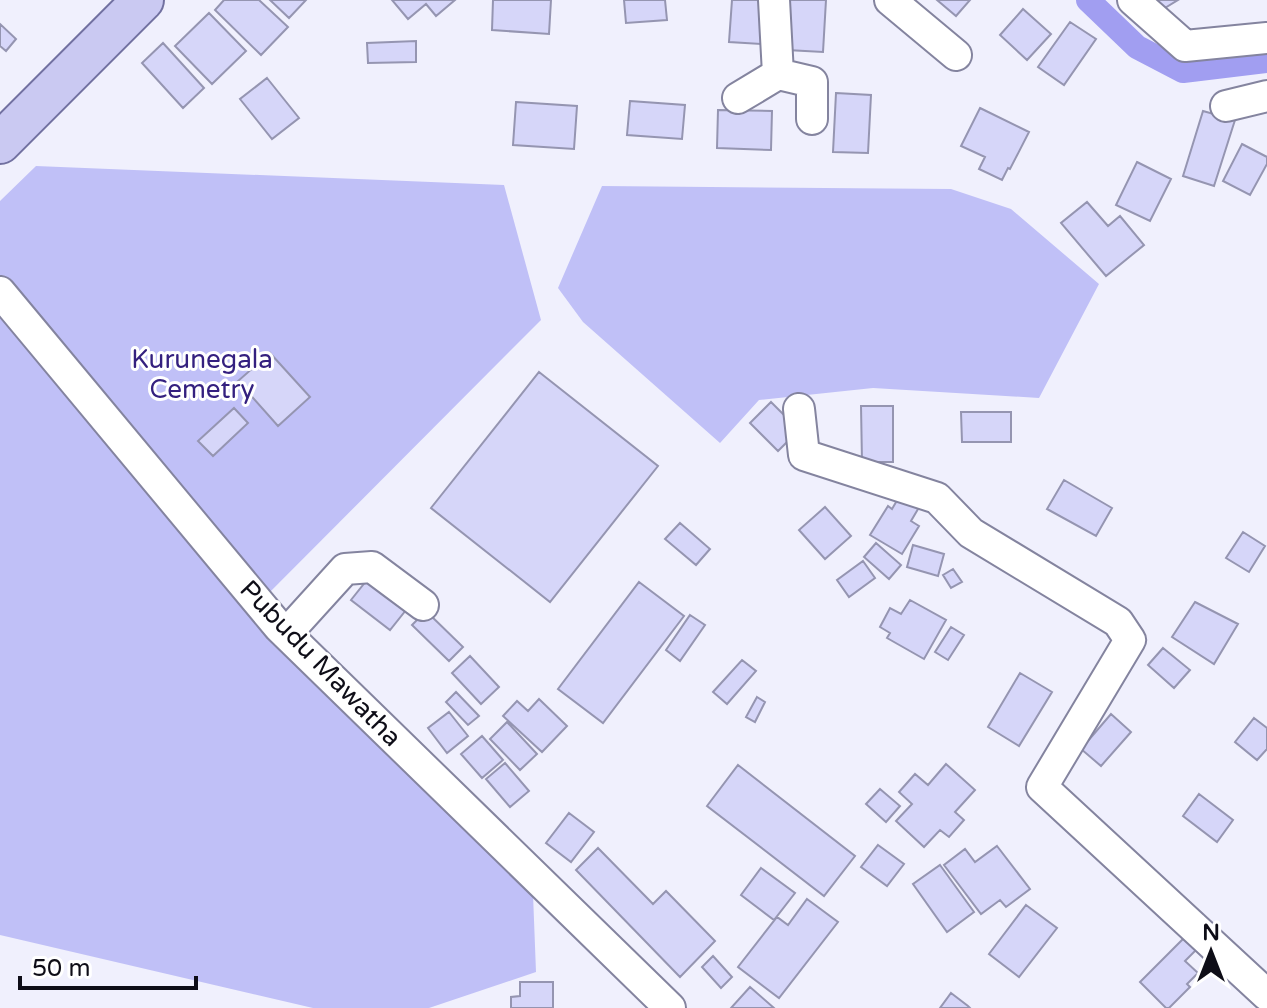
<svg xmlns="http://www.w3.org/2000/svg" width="1267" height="1008" viewBox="0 0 1267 1008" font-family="'Varela Round',sans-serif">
  <rect width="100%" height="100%" fill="#f0f0fd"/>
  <path fill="#c0c0f7" d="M36 166 504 185 541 320 248 614 533 894 536 972 429 1008H313L0 935V201Z
    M602 186 951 189 1011 209 1099 284 1039 398 873 388 759 400 720 443 583 322 558 288Z"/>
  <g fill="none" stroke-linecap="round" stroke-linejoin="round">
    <path stroke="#a19ef1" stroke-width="24" d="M1088 0 1137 47 1183 71 1267 61"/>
  </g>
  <path fill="#d6d6f9" stroke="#9595b1" stroke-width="2" d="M224 0H259L288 27 261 55 215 10Z
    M270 0H306L289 18Z
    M392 0H455L436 16 426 4 408 19Z
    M493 0H551L549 34 492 30Z
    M624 0H665L667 20 626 23Z
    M732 0H764L761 44 729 42Z
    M790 0H826L823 52 787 50Z
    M937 0H970L956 16Z
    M1153 0H1178L1160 11Z
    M1023 9 1051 34 1027 60 1000 35Z
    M209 13 246 51 212 84 175 46Z
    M1070 22 1096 39 1064 85 1038 67Z
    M0 24 16 39 6 51 0 46Z
    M416 41V62L368 63 367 43Z
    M163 43 204 88 183 108 142 63Z
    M267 78 299 118 272 139 240 99Z
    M836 93 871 95 868 153 833 152Z
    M630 101 685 105 682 139 627 135Z
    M516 102 577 106 574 149 513 145Z
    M980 108 1029 132 1010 169 1008 168 1002 180 979 169 985 157 961 146Z
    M718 110 772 111 771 150 717 148Z
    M1203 111 1235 120 1214 186 1183 176Z
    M1242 144 1267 157V164L1250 195 1223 181Z
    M1137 162 1171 179 1150 221 1116 205Z
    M1087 202 1108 226 1120 216 1144 245 1106 276 1061 223Z
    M270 353 310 397 278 426 238 381Z
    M539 372 658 466 550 602 431 508Z
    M771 402 799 430 778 451 750 423Z
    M861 406H893V462H862Z
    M234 408 248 423 213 456 198 441Z
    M961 412H1011V442H962Z
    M1064 480 1112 508 1096 536 1047 509Z
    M902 492 921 504 911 521 919 526 902 554 870 535 888 506 892 509Z
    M825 507 851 536 825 559 799 530Z
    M680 523 710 549 696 565 665 539Z
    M1243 532 1265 546 1249 572 1226 558Z
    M876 543 901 565 889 579 864 557Z
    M913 545 944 554 938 576 907 567Z
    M863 561 875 578 849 597 837 580Z
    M953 569 962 582 951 588 943 575Z
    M371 575 410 605 390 630 351 600Z
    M639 582 684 616 603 723 558 689Z
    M910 600 946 620 924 659 887 638 890 633 880 627 890 608 901 614Z
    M1195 602 1238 624 1214 664 1172 637Z
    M426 611 463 647 449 661 412 625Z
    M690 615 705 625 680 661 666 650Z
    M951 627 964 635 948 660 935 652Z
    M1163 648 1190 670 1174 688 1148 665Z
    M470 656 499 687 481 704 452 673Z
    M742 660 756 671 727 704 713 692Z
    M1020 673 1052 692 1019 746 988 727Z
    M456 692 479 716 468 725 446 702Z
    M757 697 765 702 755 722 746 717Z
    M539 699 567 726 542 752 503 716 517 701 528 711Z
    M449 712 468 736 447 753 428 728Z
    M1111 714 1131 732 1101 766 1081 749Z
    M1254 718 1267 728V749L1257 760 1235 742Z
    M507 722 537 754 520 770 490 739Z
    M482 736 503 760 482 778 461 754Z
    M505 763 529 791 510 807 486 779Z
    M946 764 975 790 955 812 964 820 949 837 940 830 924 847 896 821 912 804 899 792 915 774 928 785Z
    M738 765 855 856 824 896 707 806Z
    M880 789 900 806 886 822 866 804Z
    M1199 794 1233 820 1217 842 1183 816Z
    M569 813 594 832 571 862 546 843Z
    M878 845 904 864 887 886 861 867Z
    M997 846 1030 889 1006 907 1000 900 981 914 944 865 965 849 975 862Z
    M598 848 653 904 666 891 715 941 680 977 576 870Z
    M940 865 974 912 947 932 913 884Z
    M761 868 795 893 774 920 741 895Z
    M807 899 838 922 779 998 738 967 777 917 788 925Z
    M1026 905 1057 928 1019 977 989 954Z
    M1189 933 1201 945 1185 961 1198 973 1187 984 1190 987 1169 1008H1166L1140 982Z
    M713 956 732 977 721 988 702 967Z
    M520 982H553V1008H511V997L520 996Z
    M750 987 774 1008H731Z
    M951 993 968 1006 970 1008H940Z"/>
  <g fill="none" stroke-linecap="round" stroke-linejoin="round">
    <defs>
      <path id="minor" d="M890 0 956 55
        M1133 0 1185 46 1267 38
        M778 74 812 82V119
        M738 98 778 74 774 0
        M1226 106 1267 96
        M0 292 279 627 670 1008
        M799 409 804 455 937 498 971 533 1118 622 1130 640 1042 787 1267 995
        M286 634 345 569 372 567 423 605"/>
      <path id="major" d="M0 143 143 0"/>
    </defs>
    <use href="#minor" stroke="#84849f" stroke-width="34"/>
    <use href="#major" stroke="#7170a0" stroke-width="44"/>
    <use href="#minor" stroke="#fff" stroke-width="30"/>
    <use href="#major" stroke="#cac9f2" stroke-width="40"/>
  </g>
  <g text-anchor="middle" stroke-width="6" stroke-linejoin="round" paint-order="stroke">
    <g font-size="26" fill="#34207f" stroke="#fff">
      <text x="202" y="368">Kurunegala<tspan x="202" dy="30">Cemetry</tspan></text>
    </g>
    <g font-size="26" fill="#0e0d17" stroke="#fff">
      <text transform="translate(321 663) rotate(46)" y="9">Pubudu Mawatha</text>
    </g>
  </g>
  <g transform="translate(1211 952)" stroke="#ffffff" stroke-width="6" paint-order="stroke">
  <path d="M0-6L14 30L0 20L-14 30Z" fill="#0e0d17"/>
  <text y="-12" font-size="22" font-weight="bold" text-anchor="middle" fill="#0e0d17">N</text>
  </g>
  <path d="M20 976v12h176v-12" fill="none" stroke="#0e0d17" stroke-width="4"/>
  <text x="32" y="976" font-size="24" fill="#0e0d17" stroke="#ffffff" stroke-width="6" paint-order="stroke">50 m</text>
</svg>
